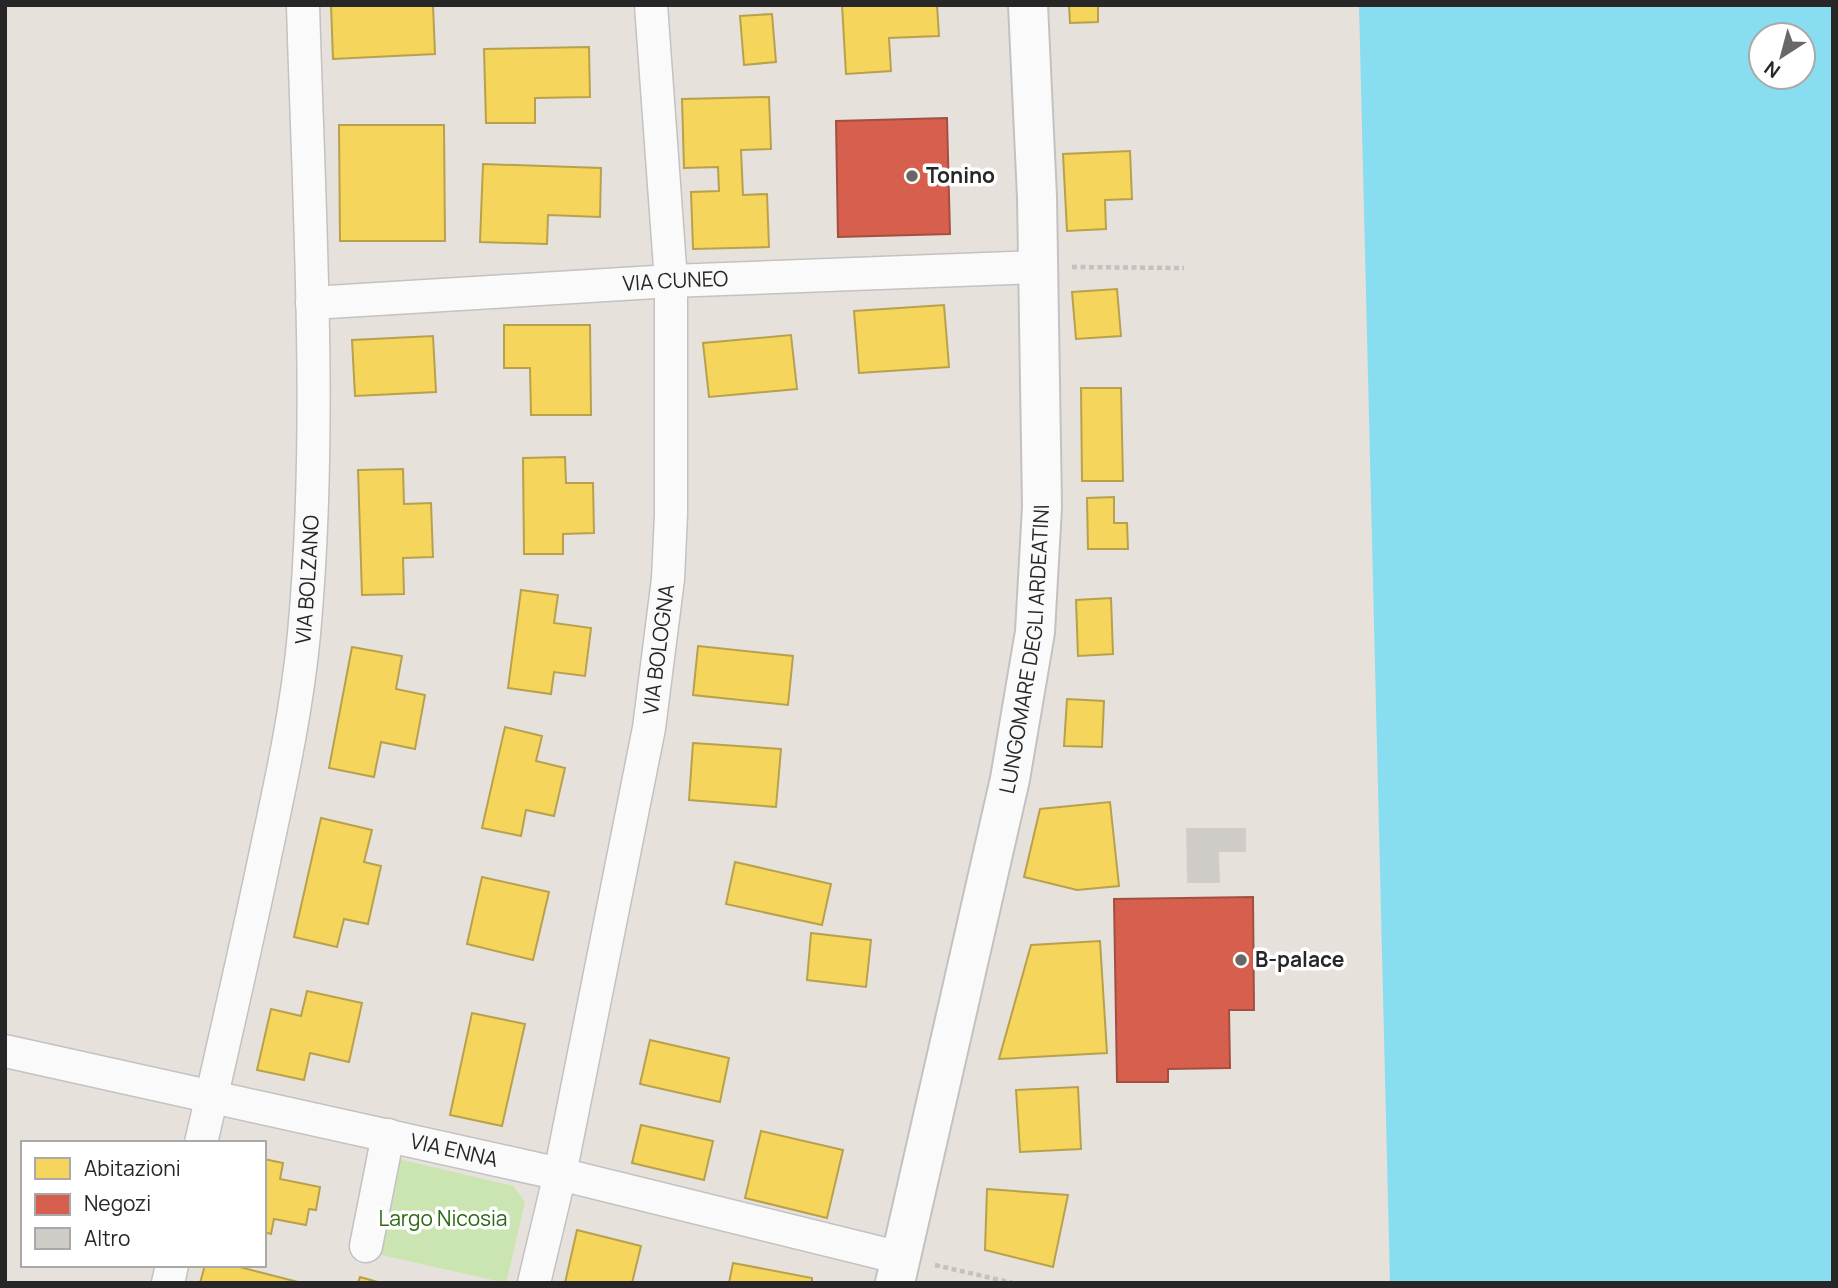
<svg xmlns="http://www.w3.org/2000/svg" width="1838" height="1288" viewBox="0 0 1838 1288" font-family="Manrope,sans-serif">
  <rect width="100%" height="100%" fill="#e7e1dc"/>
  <path fill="#cae5b1" d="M394 1158 513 1186 525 1202 506 1283 373 1253Z"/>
  <path fill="#88ddf0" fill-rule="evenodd" d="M1359 5H1833V1283H1390ZM1761 35H1803V77H1761Z"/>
  <path fill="#f6d55c" stroke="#b8a14c" stroke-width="2" d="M331 5H433L435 54 333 59Z
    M842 5H937L939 36 889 38 891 71 846 74Z
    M1069 5H1098V22L1070 23Z
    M772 14 776 62 744 65 740 16Z
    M589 47 590 97 535 98V123H486L484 49Z
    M769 97 771 149 741 150 743 195 767 194 769 247 693 249 691 192 719 191 718 167 684 168 682 99Z
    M339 125H444L445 241H340Z
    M1130 151 1132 199 1105 200 1106 229 1067 231 1063 154Z
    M483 164 601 168 600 217 548 215 547 244 480 242Z
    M1117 289 1121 336 1076 339 1072 292Z
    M944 305 949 367 859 373 854 311Z
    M504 325H590L591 415H531L530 368H504Z
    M791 335 797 389 709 397 703 343Z
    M433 336 436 392 355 396 352 340Z
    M1081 388H1121L1123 481H1082Z
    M565 457 566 483H593L594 533 563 534V554H524L523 458Z
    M403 469 404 504 431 503 433 557 403 558 404 594 362 595 358 470Z
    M1114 497V523H1127L1128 549H1088L1087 498Z
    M521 590 558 595 554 623 591 628 585 676 554 672 551 694 508 688Z
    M1111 598 1113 654 1078 656 1076 600Z
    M698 646 793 656 788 705 693 695Z
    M352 647 402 656 396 689 425 695 415 749 381 742 374 777 329 768Z
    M1067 699 1104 701 1102 747 1064 746Z
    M505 727 542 736 536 761 565 768 554 816 526 810 521 836 482 828Z
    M693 743 781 749 776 807 689 800Z
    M1110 802 1119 886 1077 890 1024 877 1040 809Z
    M321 818 372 830 364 862 381 866 368 924 344 919 337 947 294 937Z
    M735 862 831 884 822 925 726 904Z
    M482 877 549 892 533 960 467 944Z
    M811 933 871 940 866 987 807 980Z
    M1100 941 1107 1053 999 1059 1031 945Z
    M307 991 362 1003 349 1062 310 1053 304 1080 257 1070 271 1009 301 1016Z
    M472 1013 525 1024 502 1126 450 1115Z
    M650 1040 729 1058 720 1102 640 1084Z
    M1078 1087 1081 1149 1020 1152 1016 1090Z
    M641 1125 713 1141 704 1180 632 1163Z
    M761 1131 843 1150 827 1218 745 1198Z
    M264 1159 283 1163 280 1179 320 1187 316 1210 309 1209 306 1225 274 1219 271 1234 264 1232Z
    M987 1189 1068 1195 1053 1267 985 1250Z
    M577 1230 641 1246 632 1283H565Z
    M733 1263 812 1278V1283H729Z
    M205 1265H232L298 1282 200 1283Z
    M360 1277 381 1283H358Z"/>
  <path fill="#d6604d" stroke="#a24f42" stroke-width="2" d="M947 118 950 234 838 237 836 121Z
    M1253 897 1254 1010H1229L1230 1068 1168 1069V1082H1117L1114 899Z"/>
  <path fill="#cfcbc7" stroke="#d2cdc8" stroke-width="2" d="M1187 829H1245V851H1218L1219 882H1188Z"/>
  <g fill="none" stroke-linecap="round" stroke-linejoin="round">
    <defs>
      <g id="street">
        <path id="s1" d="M312 303 671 281 1038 267"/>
        <path id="s2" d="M5 1051 560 1174 901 1258"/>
        <path id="s3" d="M201 1143C223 1047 245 952 265 856 281 782 297 709 304 634 323 427 309 213 303 5"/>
        <path d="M366 1246 388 1135"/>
        <path d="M168 1283 172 1265"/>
        <path id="s4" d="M534 1283 560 1174 649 728 668 579 671 514V281L651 5"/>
      </g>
      <g id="secondary">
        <path id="s5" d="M895 1283 1010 779 1035 632 1042 507 1037 197 1028 5"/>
      </g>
    </defs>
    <use href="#street" stroke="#c3c1c2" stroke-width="35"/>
    <use href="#secondary" stroke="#c3c1c2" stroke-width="42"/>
    <path stroke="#c2c2c1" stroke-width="4.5" stroke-dasharray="5 3.5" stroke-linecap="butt" d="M1072 267 1184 268
      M935 1265 1013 1283"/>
    <use href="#street" stroke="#fbfafa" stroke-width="32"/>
    <use href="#secondary" stroke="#fbfafa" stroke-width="38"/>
  </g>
  <g fill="#6a6866" stroke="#fff" stroke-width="2.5">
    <circle cx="912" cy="176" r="7"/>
    <circle cx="1241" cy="960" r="7"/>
  </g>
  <g text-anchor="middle" stroke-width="7" stroke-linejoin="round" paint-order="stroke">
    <g font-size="21" font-weight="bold" fill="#272727" stroke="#fff" text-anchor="start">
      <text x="926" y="183">Tonino</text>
      <text x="1255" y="967">B-palace</text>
    </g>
    <g font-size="21" fill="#272727" stroke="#fff">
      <text dy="7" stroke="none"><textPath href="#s1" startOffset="364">VIA CUNEO</textPath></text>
      <text dy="7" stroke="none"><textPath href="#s3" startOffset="574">VIA BOLZANO</textPath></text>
      <text dy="7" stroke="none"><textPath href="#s4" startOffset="646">VIA BOLOGNA</textPath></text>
      <text dy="7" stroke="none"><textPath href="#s5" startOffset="648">LUNGOMARE DEGLI ARDEATINI</textPath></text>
      <text dy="7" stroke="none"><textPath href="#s2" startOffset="460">VIA ENNA</textPath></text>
    </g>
    <g font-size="21" fill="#2b6913" stroke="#fff">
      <text x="443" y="1226">Largo Nicosia</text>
    </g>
  </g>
  <rect width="1838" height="1288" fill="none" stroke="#272727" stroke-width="14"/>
  <rect x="21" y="1141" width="245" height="126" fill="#ffffff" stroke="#a9a9a9" stroke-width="2"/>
  <rect x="35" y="1158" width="35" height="21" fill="#f6d55c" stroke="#a9a9a9" stroke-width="2"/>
  <text x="84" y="1176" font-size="21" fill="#272727">Abitazioni</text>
  <rect x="35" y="1194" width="35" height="21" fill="#d6604d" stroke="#a9a9a9" stroke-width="2"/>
  <text x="84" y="1211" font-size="21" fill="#272727">Negozi</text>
  <rect x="35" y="1228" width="35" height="21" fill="#cfcbc7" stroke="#a9a9a9" stroke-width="2"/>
  <text x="84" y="1246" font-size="21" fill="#272727">Altro</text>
  <g transform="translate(1782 56) rotate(216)"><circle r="33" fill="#ffffff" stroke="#a9a9a9" stroke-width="2"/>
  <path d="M0-5L12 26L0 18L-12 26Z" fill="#6a6866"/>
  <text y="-10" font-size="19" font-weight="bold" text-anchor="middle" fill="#272727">N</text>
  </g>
</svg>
